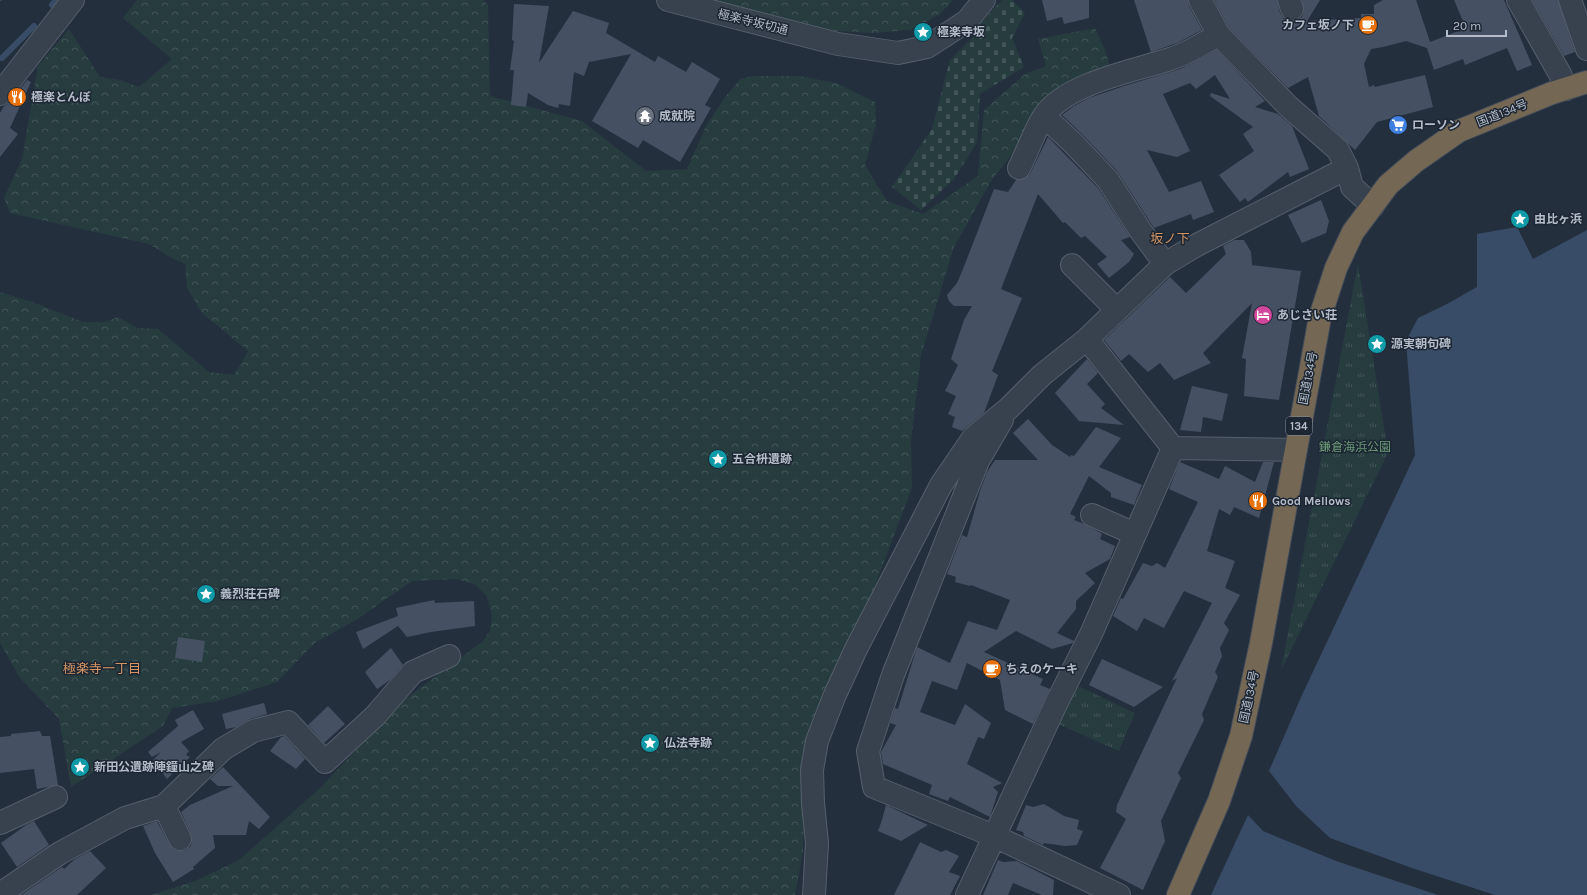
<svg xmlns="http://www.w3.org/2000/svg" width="1587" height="895" viewBox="0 0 1587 895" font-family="Karla,'Noto Sans JP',sans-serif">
  <defs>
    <pattern id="forest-crowns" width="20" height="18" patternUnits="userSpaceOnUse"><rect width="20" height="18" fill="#263c3f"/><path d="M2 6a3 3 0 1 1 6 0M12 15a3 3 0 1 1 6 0" fill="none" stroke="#435659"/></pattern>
    <pattern id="cemetery-stones" width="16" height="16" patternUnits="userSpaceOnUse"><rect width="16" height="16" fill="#263c3f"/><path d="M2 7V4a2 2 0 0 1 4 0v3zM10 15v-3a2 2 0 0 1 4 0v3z" fill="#435659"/></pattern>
    <pattern id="park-tufts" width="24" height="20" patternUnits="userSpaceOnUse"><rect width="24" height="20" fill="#263c3f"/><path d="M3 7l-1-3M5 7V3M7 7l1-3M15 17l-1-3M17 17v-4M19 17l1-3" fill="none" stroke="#435659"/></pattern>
  </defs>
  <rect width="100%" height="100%" fill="#242f3e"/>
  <path fill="url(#forest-crowns)" d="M137 0H484L488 6 490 96 582 121 646 171 687 169 706 126 723 100 740 79 753 76H799L836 83 875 102 876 124 865 165 887 201 923 214 978 176 984 110 1025 74 1046 66 1038 39 1095 28 1105 50 1112 74 1026 136 991 181 954 247 921 355 911 441 912 488 871 596 835 675 805 757 803 851 795 895H151L195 881 239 860 319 789 403 701 483 641 490 631 492 616 487 596 474 584 456 579 412 581 359 618 315 643 277 682 218 701 172 708 163 726 71 787 59 719 20 678 0 643V292L35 303 83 322H105L118 317 138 328 158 329 209 372 234 375 248 351 202 313 187 288 185 264 170 257 149 244 10 213 4 198 22 159 38 66 69 29 100 77 120 80 139 87 172 59 123 18Z
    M709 0H953L940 14 911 30 871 33 809 29Z"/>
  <path fill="url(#cemetery-stones)" d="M1002 0H1012L1025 13 1012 38 1024 67 980 94 977 142 954 179 921 210 892 187 932 129 950 60 975 35 978 26Z"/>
  <path fill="url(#park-tufts)" d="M1358 264 1388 453 1281 670Z
    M1074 684 1135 713 1119 751 1056 723Z"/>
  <path fill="#394c67" d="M1517 227 1533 259 1587 230V895H1495L1412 868 1330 838 1296 806 1269 771 1302 695 1415 455 1406 341 1418 318 1447 304 1477 287V234Z
    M1248 815 1263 831 1336 861 1438 895H1211Z"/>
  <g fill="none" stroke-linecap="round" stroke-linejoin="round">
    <path stroke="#394c67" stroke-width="6" d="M52 5 56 0
      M2 58 34 26"/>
  </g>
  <path fill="#455162" d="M1042 0H1089V18L1064 24 1062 17 1047 21Z
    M1134 0H1188L1189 6 1202 30 1177 43 1151 52Z
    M1214 0H1277L1280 13 1284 19 1290 21H1296L1302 17 1304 11 1302 0H1320L1307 21 1361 18V14H1374V5L1383 0H1416L1430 42 1466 28 1454 0H1504L1532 65 1517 71 1507 48 1465 65 1463 59 1434 70 1427 48 1406 41 1383 47 1371 49 1364 64 1369 87 1374 85 1375 87 1425 75 1433 107 1377 122 1355 150 1319 116 1308 77 1288 88 1229 28Z
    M1532 0H1558L1575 52 1564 56Z
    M514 4 549 6 539 63 573 11 609 23 606 33 655 62 658 56 686 72 692 62 720 79 705 105 711 108 680 162 643 140 638 148 592 121 631 54 589 62 584 76 574 72 570 106 559 104 558 108 548 105 528 93 526 107 511 105 514 70H510L514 41 512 40Z
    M1217 50 1265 101 1255 107 1278 114 1292 126 1309 169 1290 177 1288 172 1248 202 1245 198 1240 202 1219 175 1254 151 1243 134 1253 127 1210 96 1211 93 1230 99 1215 75 1196 89 1190 83 1163 94 1190 151 1177 157 1147 150 1169 192 1201 181 1214 212 1193 220 1191 214 1154 228 1117 171 1082 134 1062 115 1074 106 1089 98 1124 86 1180 69Z
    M27 80 31 82 10 128 18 134 0 157V113L4 106 10 102Z
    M1048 137 1098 188 1130 237 1121 240 1134 254 1129 262 1109 278 1097 264 1107 257 1085 236 1081 238 1065 222 1063 223 1038 194 1001 289 1022 298 992 371 998 375 984 413 962 431 952 427 955 417 948 414 956 396 945 391 958 365 951 359 964 320 972 306H954L949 301 947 295 957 283 963 269 994 189 1008 192 1016 180H1020L1026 178 1030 174Z
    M1321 200 1329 221 1326 233 1302 243 1288 215Z
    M1234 240H1244L1251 252 1252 265H1251L1301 271 1279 400 1244 396 1246 359 1242 358 1252 303 1203 353 1211 363 1174 380 1160 363 1148 372 1129 354 1121 361 1104 340 1170 277 1186 293 1226 254 1223 246Z
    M1087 359 1098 373 1087 384 1105 404 1101 408 1124 425 1079 421 1055 393Z
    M1192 386 1228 394 1222 421 1203 417 1201 432 1180 430Z
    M1028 419 1052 445 1070 457 1071 455 1074 456 1096 427 1121 438 1099 467 1142 485 1134 505 1111 497V493L1089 476 1070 514 1076 517 1074 520 1082 523 1099 532 1102 534 1100 539 1115 546 1110 559 1085 573 1095 583 1076 601V609L1057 633 1074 641 1073 643 1052 649 1016 631 984 652 1043 679 1040 685 1050 689 1033 724 1005 710 1000 680 967 663 957 690 932 681 920 712 955 725 965 704 991 723 984 739 978 737 967 764 1002 783 993 787 998 792 990 817 950 797 948 801 929 794 932 785 883 764 881 752 896 725 890 723 895 708 898 709 917 647 950 663 968 621 997 630 1010 600 971 585 970 586 955 582 956 577 947 574 962 535 967 537 980 491 987 472 995 460H1038L1013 433Z
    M1180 462 1219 479 1225 466 1255 482 1263 462H1274L1259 518 1234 507 1230 515 1219 509 1207 551 1235 561 1225 588 1240 595 1224 623 1229 630 1220 648 1222 656 1215 672 1218 677 1202 714 1204 720 1178 773 1181 778 1161 821 1165 841 1143 890 1100 868 1126 819 1116 812 1117 805 1177 678 1172 681 1212 603 1184 591 1164 628 1144 618 1137 631 1113 616 1121 598 1123 599 1143 563 1152 566 1157 563 1165 568 1198 502 1169 489Z
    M434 600 435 603 474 601 475 626 431 632 407 637 398 626 363 649 356 632 398 616 396 608Z
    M178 637 205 641 202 662 175 658Z
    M391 648 403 665 390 680 377 689 365 672Z
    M1102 659 1163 687 1134 707 1089 685Z
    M264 703 267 714 250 719 236 727 226 729 222 714Z
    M328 706 345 724 324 743 308 725Z
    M193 710 204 729 181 742 189 751 186 755 190 757 167 779 153 760 161 752 152 757 148 752 178 726 175 720Z
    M40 731 42 736H50L58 785 37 789 34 769 0 773V737L11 736V734Z
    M284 736 305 759 296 769 270 751 281 737Z
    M223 767 270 817 259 829 249 821 246 835H213L215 848 193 867 194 869 173 882 155 853 143 826 157 821 169 844 173 849 179 851 186 850 191 846 192 840 191 834 181 812 190 805 233 786H218L210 779Z
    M1044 804 1064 816 1079 820 1077 829 1083 831 1077 845 1065 846 1044 843 1043 845 1024 836 1023 832 1016 830 1026 805 1033 807Z
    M886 805 928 825 901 841 878 831 882 820Z
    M34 821 49 845 17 867 1 843 26 825Z
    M920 842 941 852 946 850 959 856 949 872 960 876 950 895H894Z
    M90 851 106 868 77 895H21L62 867 64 869 75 859Z
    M998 860 1003 862 1017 861 1054 880 1053 895H1042L1013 883 1008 895H983Z"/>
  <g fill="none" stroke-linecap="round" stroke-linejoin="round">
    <defs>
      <path id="minor" d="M668 0 838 44 898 53 927 47 967 21 984 0
        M1200 0 1219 35 1288 106 1338 150 1347 168
        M1289 0 1292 9
        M1518 0 1560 74 1566 89
        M1570 0 1587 49
        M0 94 73 0
        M1044 116 1073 143 1108 180 1140 230 1165 264
        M1019 168C1027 153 1035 129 1044 116 1066 83 1134 71 1170 59 1187 54 1203 43 1219 35
        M1072 265 1117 310
        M1087 339 1173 448
        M1002 420 978 461 893 675 868 751 874 787 994 836 1119 895
        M1173 448 1295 450
        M1092 515 1135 534
        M164 806 180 839
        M0 823 56 797
        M1 895 3 892 60 853 125 818 164 806 223 749 253 731 288 722 325 762 375 716 413 672 449 656
        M814 895 817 843 813 803 812 770 817 741 834 697 856 649 941 485 973 438 1009 408 1042 375 1087 339 1165 264 1195 246 1347 168 1352 187 1373 206
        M967 895 1055 706 1091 634 1173 448"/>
      <path id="highway" d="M1178 895 1219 801 1241 736 1261 643 1320 317 1336 268 1353 232 1388 185 1416 161 1459 131 1552 93 1587 82"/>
    </defs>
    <use href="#minor" stroke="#565f6c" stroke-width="24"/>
    <use href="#highway" stroke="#434c59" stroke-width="24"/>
    <use href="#minor" stroke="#38414e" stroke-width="22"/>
    <use href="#highway" stroke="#746855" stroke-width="22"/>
    <path stroke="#5a6575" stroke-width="1" d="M0 0H1"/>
  </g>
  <defs>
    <symbol id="cafe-disc" viewBox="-11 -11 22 22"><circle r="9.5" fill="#e8710a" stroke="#1d2633"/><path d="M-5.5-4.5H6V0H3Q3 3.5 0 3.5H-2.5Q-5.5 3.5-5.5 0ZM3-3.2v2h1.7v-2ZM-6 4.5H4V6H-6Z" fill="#fff"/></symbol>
    <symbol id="sight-disc" viewBox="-11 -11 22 22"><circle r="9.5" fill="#0f9aa8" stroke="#1d2633"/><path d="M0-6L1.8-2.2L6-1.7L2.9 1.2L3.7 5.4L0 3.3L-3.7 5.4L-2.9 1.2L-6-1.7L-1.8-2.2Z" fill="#fff"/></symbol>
    <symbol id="restaurant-disc" viewBox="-11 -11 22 22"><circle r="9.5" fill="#e8710a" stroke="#1d2633"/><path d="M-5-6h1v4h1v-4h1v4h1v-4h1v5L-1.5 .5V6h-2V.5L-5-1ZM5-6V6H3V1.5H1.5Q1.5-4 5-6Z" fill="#fff"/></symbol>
    <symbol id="temple-disc" viewBox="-11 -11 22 22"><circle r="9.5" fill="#6b7280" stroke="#1d2633"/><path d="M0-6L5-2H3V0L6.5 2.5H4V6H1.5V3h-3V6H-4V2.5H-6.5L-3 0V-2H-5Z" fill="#fff"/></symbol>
    <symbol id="supermarket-disc" viewBox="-11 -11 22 22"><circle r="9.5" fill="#3f7fe0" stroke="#1d2633"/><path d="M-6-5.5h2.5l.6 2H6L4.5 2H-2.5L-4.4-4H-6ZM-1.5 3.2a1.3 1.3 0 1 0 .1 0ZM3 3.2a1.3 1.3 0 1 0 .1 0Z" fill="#fff"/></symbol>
    <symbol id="hotel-disc" viewBox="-11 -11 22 22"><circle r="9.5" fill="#d1479c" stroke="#1d2633"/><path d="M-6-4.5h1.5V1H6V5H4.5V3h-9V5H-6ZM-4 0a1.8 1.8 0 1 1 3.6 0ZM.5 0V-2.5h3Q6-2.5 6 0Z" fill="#fff"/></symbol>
  </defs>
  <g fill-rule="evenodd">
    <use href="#cafe-disc" x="1357" y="14" width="22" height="22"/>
    <use href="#sight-disc" x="912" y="21" width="22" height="22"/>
    <use href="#restaurant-disc" x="6" y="86" width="22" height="22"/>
    <use href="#temple-disc" x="634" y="105" width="22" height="22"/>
    <use href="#supermarket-disc" x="1387" y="114" width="22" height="22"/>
    <use href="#sight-disc" x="1509" y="208" width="22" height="22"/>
    <use href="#hotel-disc" x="1252" y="304" width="22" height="22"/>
    <use href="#sight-disc" x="1366" y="333" width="22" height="22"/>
    <use href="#sight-disc" x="707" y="448" width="22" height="22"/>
    <use href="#restaurant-disc" x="1247" y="490" width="22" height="22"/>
    <use href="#sight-disc" x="195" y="583" width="22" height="22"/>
    <use href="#cafe-disc" x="981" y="658" width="22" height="22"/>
    <use href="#sight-disc" x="639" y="732" width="22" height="22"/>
    <use href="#sight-disc" x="69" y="756" width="22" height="22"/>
  </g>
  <g text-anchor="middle" stroke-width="3" stroke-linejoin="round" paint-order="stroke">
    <rect fill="#1d2633" stroke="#878f9c" stroke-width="1" x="1286" y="417" width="26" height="18" rx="3"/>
    <g font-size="11" font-weight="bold" fill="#b4bcc9">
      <text x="1299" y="430">134</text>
    </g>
    <g font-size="12" fill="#b4bcc9" stroke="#1d2633">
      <text transform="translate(753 22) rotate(14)" y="4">極楽寺坂切通</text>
      <text transform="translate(1502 113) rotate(-22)" y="4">国道134号</text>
      <text transform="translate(1308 378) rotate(-79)" y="4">国道134号</text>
      <text transform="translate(1249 697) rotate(-78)" y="4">国道134号</text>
    </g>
    <g font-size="12" font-weight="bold" fill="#b4bcc9" stroke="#1d2633" text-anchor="start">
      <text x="1354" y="29" text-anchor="end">カフェ坂ノ下</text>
      <text x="937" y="36">極楽寺坂</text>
      <text x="31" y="101">極楽とんぼ</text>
      <text x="659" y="120">成就院</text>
      <text x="1412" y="129">ローソン</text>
      <text x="1534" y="223">由比ヶ浜</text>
      <text x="1277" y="319">あじさい荘</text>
      <text x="1391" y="348">源実朝句碑</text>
      <text x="732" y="463">五合枡遺跡</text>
      <text x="1272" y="505">Good Mellows</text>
      <text x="220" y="598">義烈荘石碑</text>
      <text x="1006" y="673">ちえのケーキ</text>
      <text x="664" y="747">仏法寺跡</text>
      <text x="94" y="771">新田公遺跡陣鐘山之碑</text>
    </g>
    <g font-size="12" fill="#6b9a76" stroke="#1d2633">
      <text x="1355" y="451">鎌倉海浜公園</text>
    </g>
    <g font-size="13" fill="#d59563" stroke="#1d2633">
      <text x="1170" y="243">坂ノ下</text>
      <text x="102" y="673">極楽寺一丁目</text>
    </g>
  </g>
  <path d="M1447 30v6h59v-6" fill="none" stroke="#b4bcc9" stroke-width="2"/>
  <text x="1453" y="30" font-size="12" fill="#b4bcc9" stroke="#1d2633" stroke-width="3" paint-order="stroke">20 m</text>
</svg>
